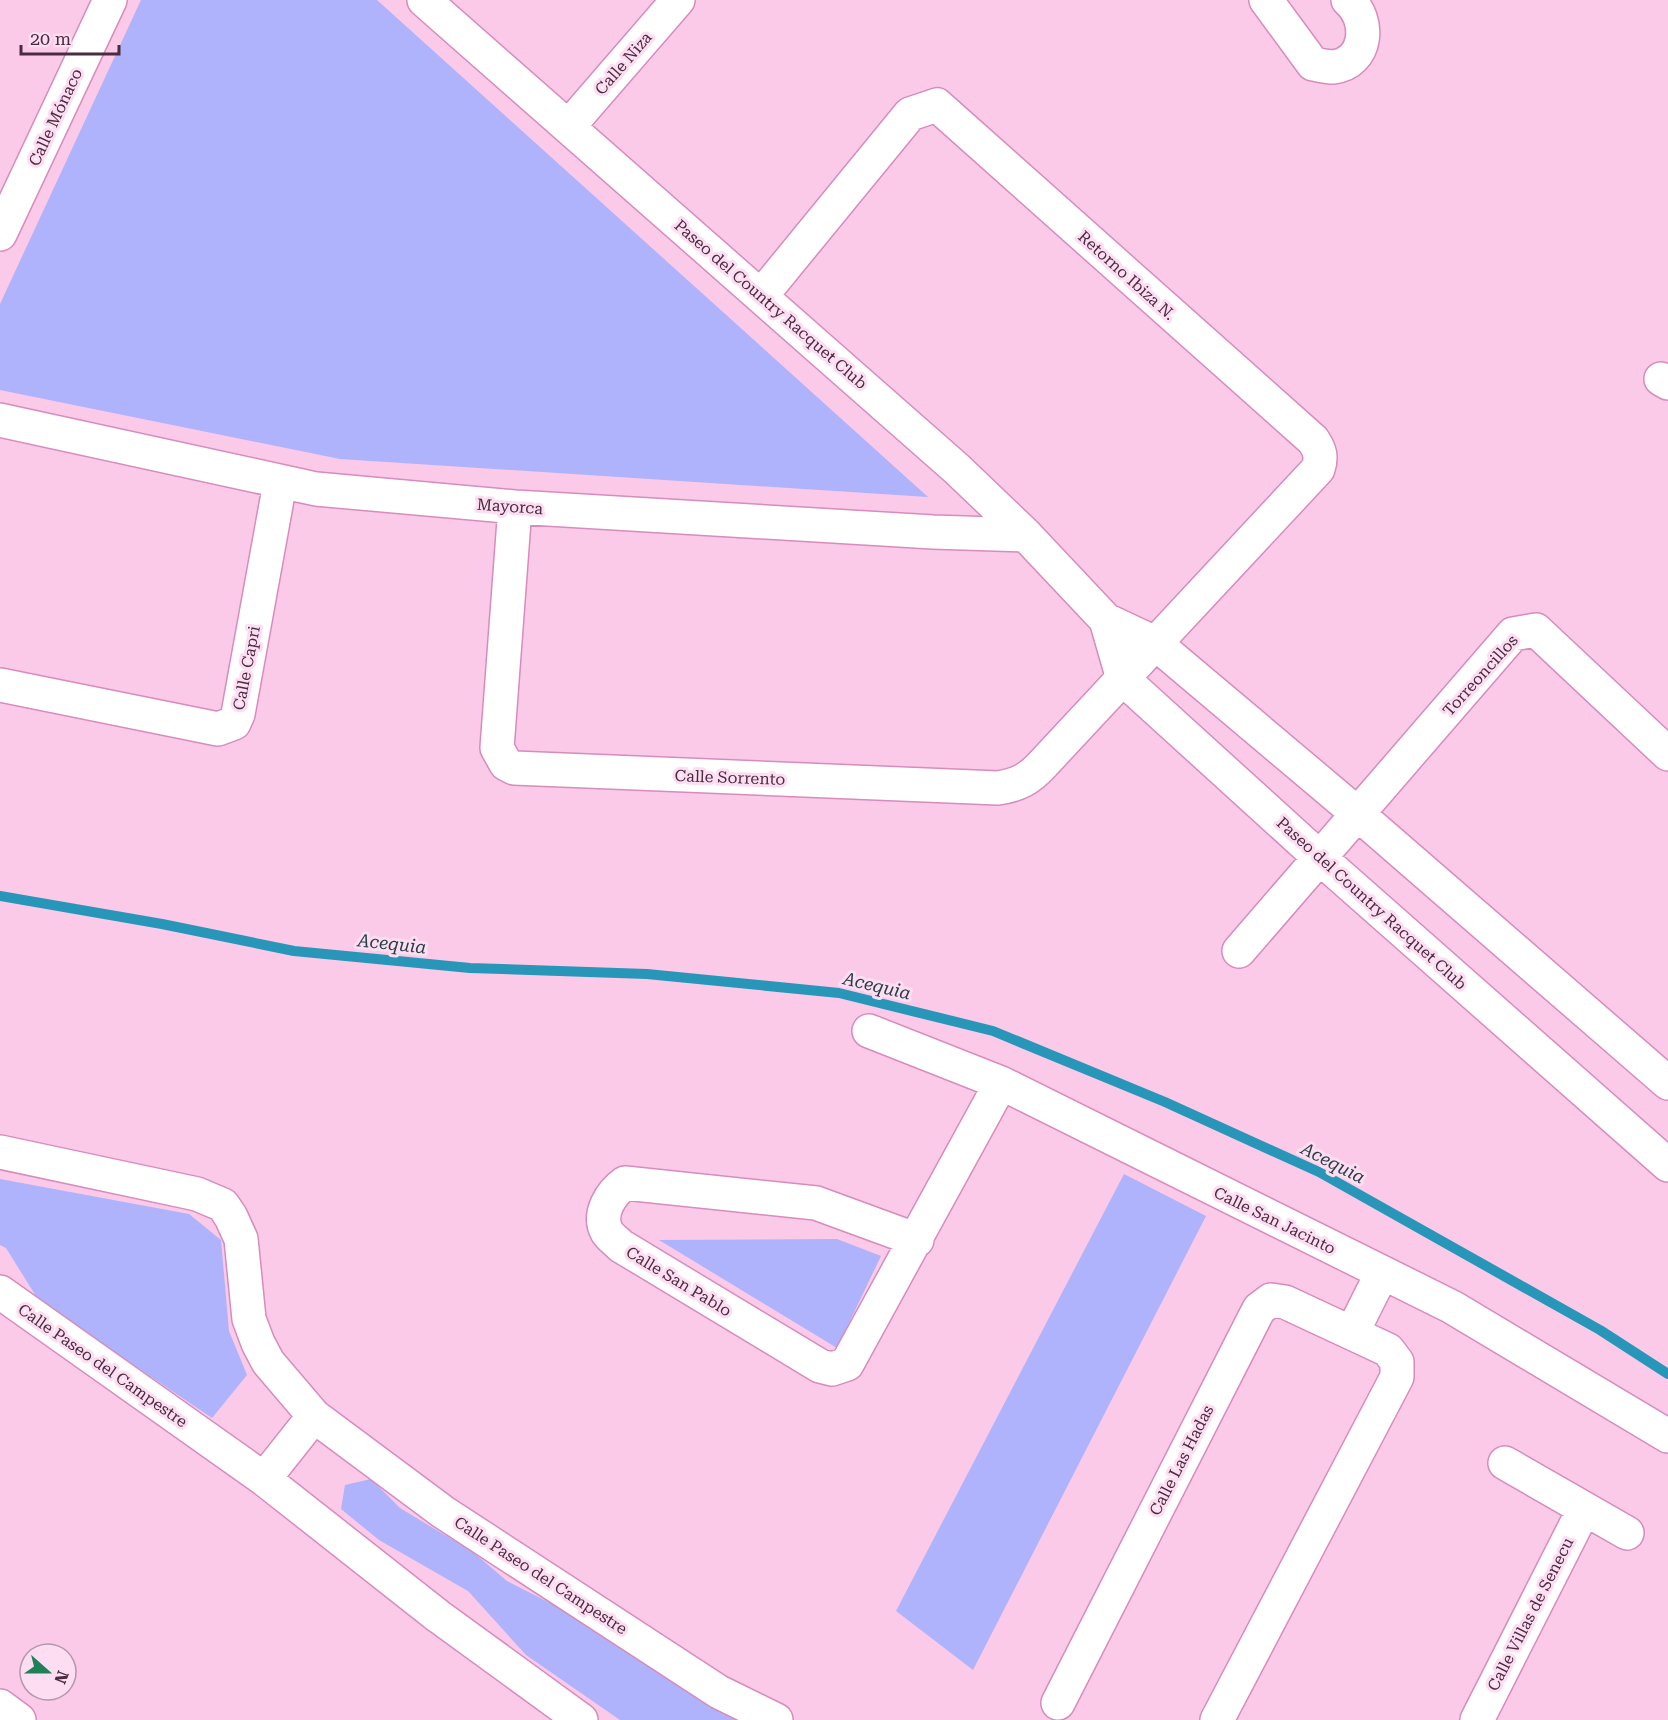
<svg xmlns="http://www.w3.org/2000/svg" width="1668" height="1720" viewBox="0 0 1668 1720" font-family="'Roboto Serif',serif">
  <rect width="100%" height="100%" fill="#facae8"/>
  <path fill="#aeb3fb" d="M141 0H377L928 497 340 459 0 390V304Z
    M1124 1174 1206 1216 973 1670 896 1611Z
    M0 1179 189 1214 221 1240 229 1331 247 1375 212 1418 39 1301 6 1248 0 1245Z
    M837 1239 881 1256 837 1348 659 1240Z
    M371 1479 400 1508 473 1552 507 1581 593 1625 737 1720H620L526 1655 468 1591 379 1540 341 1509 345 1485Z"/>
  <g fill="none" stroke-linecap="round" stroke-linejoin="round">
    <path stroke="#2896b9" stroke-width="10" d="M0 896 162 924 294 951 470 968 647 974 839 993 993 1031 1165 1102 1319 1172 1600 1330 1668 1374"/>
    <defs>
      <path id="minor" d="M424 0 957 469 1026 535 1106 620 1155 643 1359 815 1668 1083
        M1266 0 1313 64C1319 65 1327 67 1333 67 1368 63 1371 19 1348 0
        M569 126 678 0
        M0 234 110 0
        M1661 379 1668 383
        M0 420 316 489 515 507 933 532 1026 535
        M515 507 497 748 506 764 514 768 998 788C1018 785 1029 779 1042 765L1318 469C1322 457 1320 450 1313 440L937 105 910 114 761 296
        M1106 620 1123 679 1320 858 1668 1165
        M0 685 218 729 234 723 238 714 280 483
        M1239 951 1513 634 1536 630 1668 754
        M869 1031 1001 1083 1452 1307 1668 1436
        M0 1152 197 1194 223 1205 231 1217 241 1239 249 1319 258 1343 268 1362 314 1416 443 1512 719 1692 776 1720
        M917 1240 816 1203 625 1183C611 1193 597 1214 607 1232 610 1237 617 1242 621 1246L820 1366 832 1369 847 1364 1001 1083
        M0 1292 264 1479 438 1616 581 1720
        M1352 1333 1382 1273
        M1505 1463 1627 1533
        M264 1479 314 1416
        M1058 1703 1259 1309 1271 1300 1285 1302 1388 1350 1397 1362V1377L1217 1720
        M0 1706 19 1720
        M1477 1720 1584 1509"/>
    </defs>
    <use href="#minor" stroke="#d78cbd" stroke-width="36"/>
    <use href="#minor" stroke="#fff" stroke-width="33"/>
  </g>
  <g text-anchor="middle" stroke-width="6" stroke-linejoin="round" paint-order="stroke">
    <g font-size="16" fill="#4a2b3f" stroke="#fdddf1">
      <text transform="translate(623 63) rotate(-49)" y="6">Calle Niza</text>
      <text transform="translate(55 117) rotate(-65)" y="6">Calle Mónaco</text>
      <text transform="translate(1127 275) rotate(42)" y="6">Retorno Ibiza N.</text>
      <text transform="translate(771 304) rotate(41)" y="6">Paseo del Country Racquet Club</text>
      <text transform="translate(510 506) rotate(4)" y="6">Mayorca</text>
      <text transform="translate(246 668) rotate(-79)" y="6">Calle Capri</text>
      <text transform="translate(1480 675) rotate(-48)" y="6">Torreoncillos</text>
      <text transform="translate(730 777) rotate(2)" y="6">Calle Sorrento</text>
      <text transform="translate(1372 903) rotate(42)" y="6">Paseo del Country Racquet Club</text>
      <text transform="translate(1275 1220) rotate(26)" y="6">Calle San Jacinto</text>
      <text transform="translate(679 1281) rotate(31)" y="6">Calle San Pablo</text>
      <text transform="translate(103 1365) rotate(35)" y="6">Calle Paseo del Campestre</text>
      <text transform="translate(1181 1460) rotate(-63)" y="6">Calle Las Hadas</text>
      <text transform="translate(541 1575) rotate(33)" y="6">Calle Paseo del Campestre</text>
      <text transform="translate(1530 1614) rotate(-63)" y="6">Calle Villas de Senecu</text>
    </g>
    <g font-size="18" font-style="italic" fill="#263f47" stroke="#fdddf1">
      <text transform="translate(392 944) rotate(6)" y="6">Acequia</text>
      <text transform="translate(877 986) rotate(13)" y="6">Acequia</text>
      <text transform="translate(1333 1163) rotate(27)" y="6">Acequia</text>
    </g>
  </g>
  <g transform="translate(48 1672) rotate(111)"><circle r="28" fill="#fdddf1" stroke="#b596aa" stroke-width="1.5"/>
  <path d="M0-4.5L10 22L0 15L-10 22Z" fill="#208058"/>
  <text y="-9" font-size="16" font-weight="bold" text-anchor="middle" fill="#4a2b3f">N</text>
  </g>
  <path d="M21 45v9h98v-9" fill="none" stroke="#4a2b3f" stroke-width="3"/>
  <text x="30" y="45" font-size="18" fill="#4a2b3f" stroke="#fdddf1" stroke-width="4.5" paint-order="stroke">20 m</text>
</svg>
